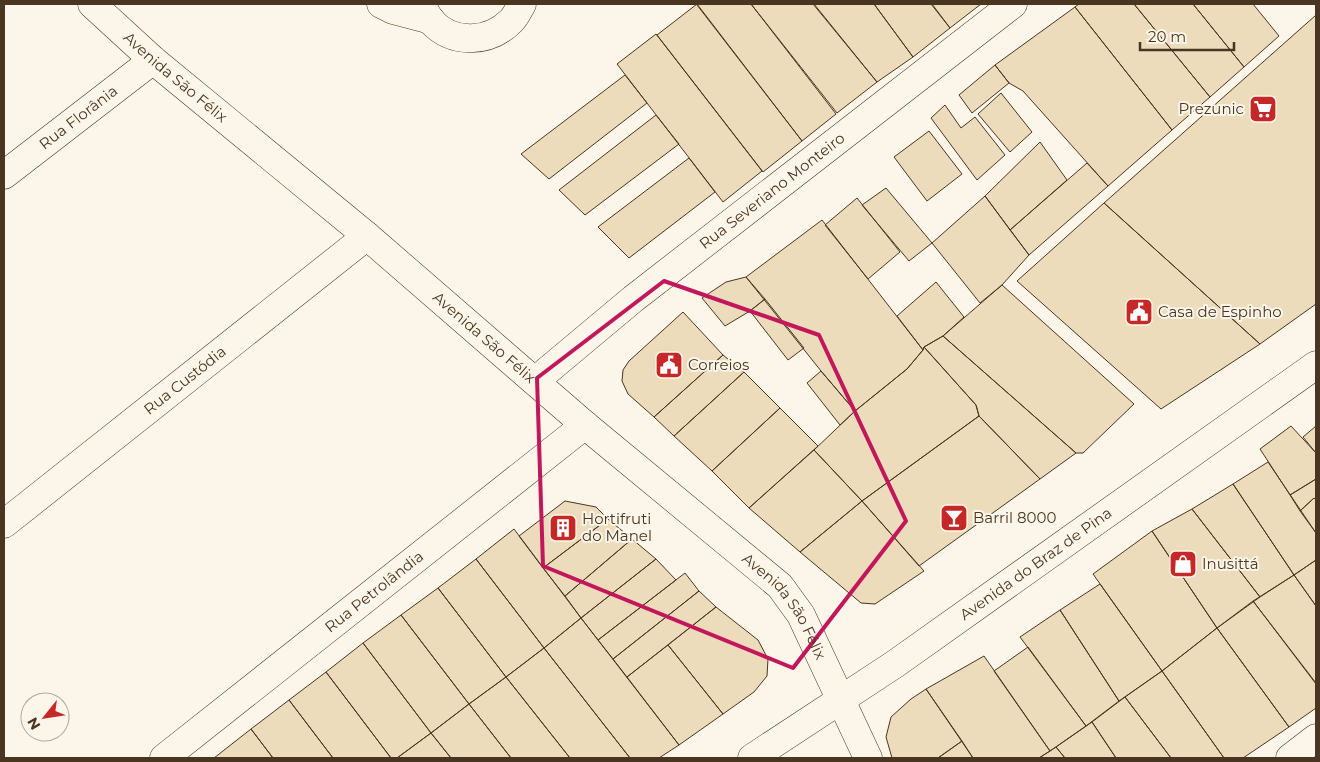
<svg xmlns="http://www.w3.org/2000/svg" width="1320" height="762" viewBox="0 0 1320 762" font-family="Montserrat,sans-serif">
  <rect width="100%" height="100%" fill="#fbf6e9"/>
  <path fill="#ecdcbc" stroke="#4a3520" d="M697 4 802 141 763 172 657 35Z
    M699 4H751L836 114 802 141 697 5Z
    M751 4H813L877 82 837 113Z
    M814 4H874L913 57 877 82Z
    M874 4H931L950 28 913 57Z
    M932 4H981L950 28Z
    M1079 4H1134L1210 97 1172 130 1075 7Z
    M1134 4H1193L1244 67 1210 97Z
    M1193 4H1253L1279 36 1244 67Z
    M1075 7 1172 130 1108 186 1023 91 1009 83 995 65Z
    M1316 15V304L1260 344 1104 203Z
    M656 34 762 171 723 202 617 64Z
    M995 65 1009 83 972 113 959 95Z
    M625 75 647 103 549 179 521 154Z
    M1001 93 1032 132 1010 152 978 114Z
    M945 105 961 128 975 117 1005 155 977 180 931 118Z
    M656 115 679 144 585 215 559 190Z
    M929 131 962 174 927 201 894 157Z
    M1040 142 1067 180 1010 230 985 196Z
    M689 158 715 192 629 258 598 227Z
    M1087 163 1108 186 1029 255 1010 230Z
    M886 188 932 243 909 261 862 205Z
    M985 196 1029 255 1002 285 980 303 932 243Z
    M857 198 900 252 868 279 825 225Z
    M1104 203 1260 344 1161 409 1017 281Z
    M822 220 923 350 907 369 855 411 821 371 746 277Z
    M746 277 765 299 750 311 725 326 702 298 726 282Z
    M936 282 964 317 943 336 924 347 923 350 897 316Z
    M1002 285 1134 404 1083 453H1076L943 336Z
    M765 299 804 348 788 360 750 311Z
    M683 312 723 355 654 417 628 394 622 381 623 370 629 361Z
    M943 336 1076 453 1040 479 979 416 976 405 924 347Z
    M924 347 976 405 979 416 862 501 814 450 855 411 907 369 923 350Z
    M723 355 744 372 674 436 654 417Z
    M821 371 855 411 840 425 807 383Z
    M744 372 780 408 712 471 674 436Z
    M780 408 818 446 749 508 712 471Z
    M979 416 1040 479 919 566 862 501Z
    M1291 426 1316 453V479L1290 495 1260 449Z
    M1316 426V453L1303 437Z
    M814 450 862 501 800 552 749 508Z
    M1268 462 1316 533V560L1294 575 1233 484Z
    M1316 479V500L1314 498 1300 511 1290 495Z
    M1233 484 1294 575 1260 597 1192 509Z
    M1314 498 1316 500V533L1300 511Z
    M565 501 596 507 608 519 543 568 519 536Z
    M862 501 924 571 875 604 861 603 800 552Z
    M1192 509 1260 597 1217 628 1152 531Z
    M608 519 632 539 565 596 543 568Z
    M514 529 581 618 544 648 476 559Z
    M1152 531 1217 628 1162 671 1093 574Z
    M632 539 656 559 581 618 565 596Z
    M476 559 544 648 506 677 438 588Z
    M656 559 676 580 598 640 581 618Z
    M1316 560V606L1294 575Z
    M685 573 699 591 613 659 598 640Z
    M1294 575 1316 606V683L1253 601Z
    M1100 584 1162 671 1119 701 1060 610Z
    M438 588 506 677 469 704 401 615Z
    M699 591 716 607 627 677 613 659Z
    M1253 601 1316 684V708L1289 727 1217 628Z
    M716 607 758 640 768 659 767 676 754 692 723 714 668 645Z
    M1060 610 1119 701 1086 726 1020 637Z
    M401 615 469 704 431 733 363 643Z
    M581 618 679 745 659 758H630L544 648Z
    M1217 628 1289 727 1243 758H1224L1162 671Z
    M363 643 431 733 397 758H391L326 672Z
    M668 645 723 714 679 745 627 677Z
    M1028 647 1086 726 1050 751 994 671Z
    M544 648 630 758H570L506 677Z
    M984 656 1050 751 1039 758H973L926 689Z
    M1162 671 1224 758H1171L1125 697Z
    M326 672 391 758H333L289 700Z
    M506 677 570 758H511L469 704Z
    M926 689 962 741 938 758H892L886 737 891 717 911 699Z
    M1125 697 1171 758H1116L1092 722Z
    M289 700 333 758H273L251 729Z
    M469 704 511 758H451L431 733Z
    M1092 722 1116 758H1065L1056 747Z
    M251 729 273 758H214Z
    M431 733 451 758H397Z
    M962 741 973 758H938Z
    M1056 747 1065 758H1039L1050 751Z"/>
  <g fill="none" stroke-linecap="round" stroke-linejoin="round">
    <defs>
      <g id="minor">
        <path id="s1" d="M92 4 153 60 367 236 585 425 780 586 801 615 868 758"/>
        <path d="M381 4 393 10 431 20"/>
        <path d="M421 4C424 9 427 16 431 21 453 45 489 43 511 21 516 16 519 9 522 4"/>
        <path id="s2" d="M4 175 153 60"/>
        <path id="s3" d="M535 381 633 299 1013 4"/>
        <path id="s4" d="M4 524 367 236"/>
        <path id="s5" d="M164 758 585 425"/>
        <path id="s6" d="M752 758 895 664 1316 365"/>
        <path d="M1290 758 1316 738"/>
      </g>
    </defs>
    <use href="#minor" stroke="#4a3520" stroke-width="29"/>
    <use href="#minor" stroke="#fbf6e9" stroke-width="28"/>
  </g>
  <path fill="none" stroke="#c2185b" stroke-width="4" stroke-linejoin="round" d="M664 281 819 335 906 521 793 668 543 566 537 378Z"/>
  <defs>
    <symbol id="supermarket-square" viewBox="-11 -11 22 22"><rect x="-9" y="-9" width="18" height="18" rx="4" fill="#c62828" stroke="#fbf6e9"/><path d="M-6-5.5h2.5l.6 2H6L4.5 2H-2.5L-4.4-4H-6ZM-1.5 3.2a1.3 1.3 0 1 0 .1 0ZM3 3.2a1.3 1.3 0 1 0 .1 0Z" fill="#fff"/></symbol>
    <symbol id="civic-square" viewBox="-11 -11 22 22"><rect x="-9" y="-9" width="18" height="18" rx="4" fill="#c62828" stroke="#fbf6e9"/><path d="M-.6-6.5H3V-4.5H.6V-3L4-1V1h2V6H-6V1h2V-1L-.6-3ZM-1.2 2.5V6h2.4V2.5Z" fill="#fff"/></symbol>
    <symbol id="bar-square" viewBox="-11 -11 22 22"><rect x="-9" y="-9" width="18" height="18" rx="4" fill="#c62828" stroke="#fbf6e9"/><path d="M-6-5H6L.8 .8V4.5H3.5V6h-7V4.5H-.8V.8Z" fill="#fff"/></symbol>
    <symbol id="building-square" viewBox="-11 -11 22 22"><rect x="-9" y="-9" width="18" height="18" rx="4" fill="#c62828" stroke="#fbf6e9"/><path d="M-4-6H4V6H1V3H-1V6H-4ZM-2.5-4.3h1.7v1.8h-1.7ZM.8-4.3h1.7v1.8H.8ZM-2.5-1h1.7V.8h-1.7ZM.8-1h1.7V.8H.8Z" fill="#fff"/></symbol>
    <symbol id="shop-square" viewBox="-11 -11 22 22"><rect x="-9" y="-9" width="18" height="18" rx="4" fill="#c62828" stroke="#fbf6e9"/><path d="M-5-2.5h2.3a2.7 3.5 0 0 1 5.4 0H5L5.5 6h-11ZM-1.5-2.5h3a1.5 2.3 0 0 0-3 0Z" fill="#fff"/></symbol>
  </defs>
  <g fill-rule="evenodd">
    <use href="#supermarket-square" x="1247" y="93" width="32" height="32"/>
    <use href="#civic-square" x="1123" y="296" width="32" height="32"/>
    <use href="#civic-square" x="653" y="349" width="32" height="32"/>
    <use href="#bar-square" x="938" y="502" width="32" height="32"/>
    <use href="#building-square" x="547" y="512" width="32" height="32"/>
    <use href="#shop-square" x="1167" y="548" width="32" height="32"/>
  </g>
  <g text-anchor="middle" stroke-width="4" stroke-linejoin="round" paint-order="stroke">
    <g font-size="15" fill="#4a3520" stroke="#fbf6e9">
      <text dy="5" stroke="none"><textPath href="#s1" startOffset="111">Avenida São Félix</textPath></text>
      <text dy="5" stroke="none"><textPath href="#s2" startOffset="94">Rua Florânia</textPath></text>
      <text dy="5" stroke="none"><textPath href="#s3" startOffset="304">Rua Severiano Monteiro</textPath></text>
      <text dy="5" stroke="none"><textPath href="#s1" startOffset="515">Avenida São Félix</textPath></text>
      <text dy="5" stroke="none"><textPath href="#s4" startOffset="231">Rua Custódia</textPath></text>
      <text dy="5" stroke="none"><textPath href="#s6" startOffset="344">Avenida do Braz de Pina</textPath></text>
      <text dy="5" stroke="none"><textPath href="#s5" startOffset="268">Rua Petrolândia</textPath></text>
      <text dy="5" stroke="none"><textPath href="#s1" startOffset="920">Avenida São Félix</textPath></text>
    </g>
    <g font-size="15" fill="#4a3520" stroke="#fbf6e9" text-anchor="start">
      <text x="1244" y="114" text-anchor="end">Prezunic</text>
      <text x="1158" y="317">Casa de Espinho</text>
      <text x="688" y="370">Correios</text>
      <text x="973" y="523">Barril 8000</text>
      <text x="582" y="524">Hortifruti<tspan x="582" dy="17">do Manel</tspan></text>
      <text x="1202" y="569">Inusittá</text>
    </g>
  </g>
  <rect width="1320" height="762" fill="none" stroke="#4a3520" stroke-width="10"/>
  <g transform="translate(45 717) rotate(240)"><circle r="24" fill="#fbf6e9" stroke="#b4a999"/>
  <path d="M0-4L9 19L0 12L-9 19Z" fill="#c62828"/>
  <text y="-8" font-size="14" font-weight="bold" text-anchor="middle" fill="#4a3520">N</text>
  </g>
  <path d="M1140 42v8h94v-8" fill="none" stroke="#4a3520" stroke-width="2.5"/>
  <text x="1148" y="42" font-size="15" fill="#4a3520" stroke="#fbf6e9" stroke-width="4" paint-order="stroke">20 m</text>
</svg>
